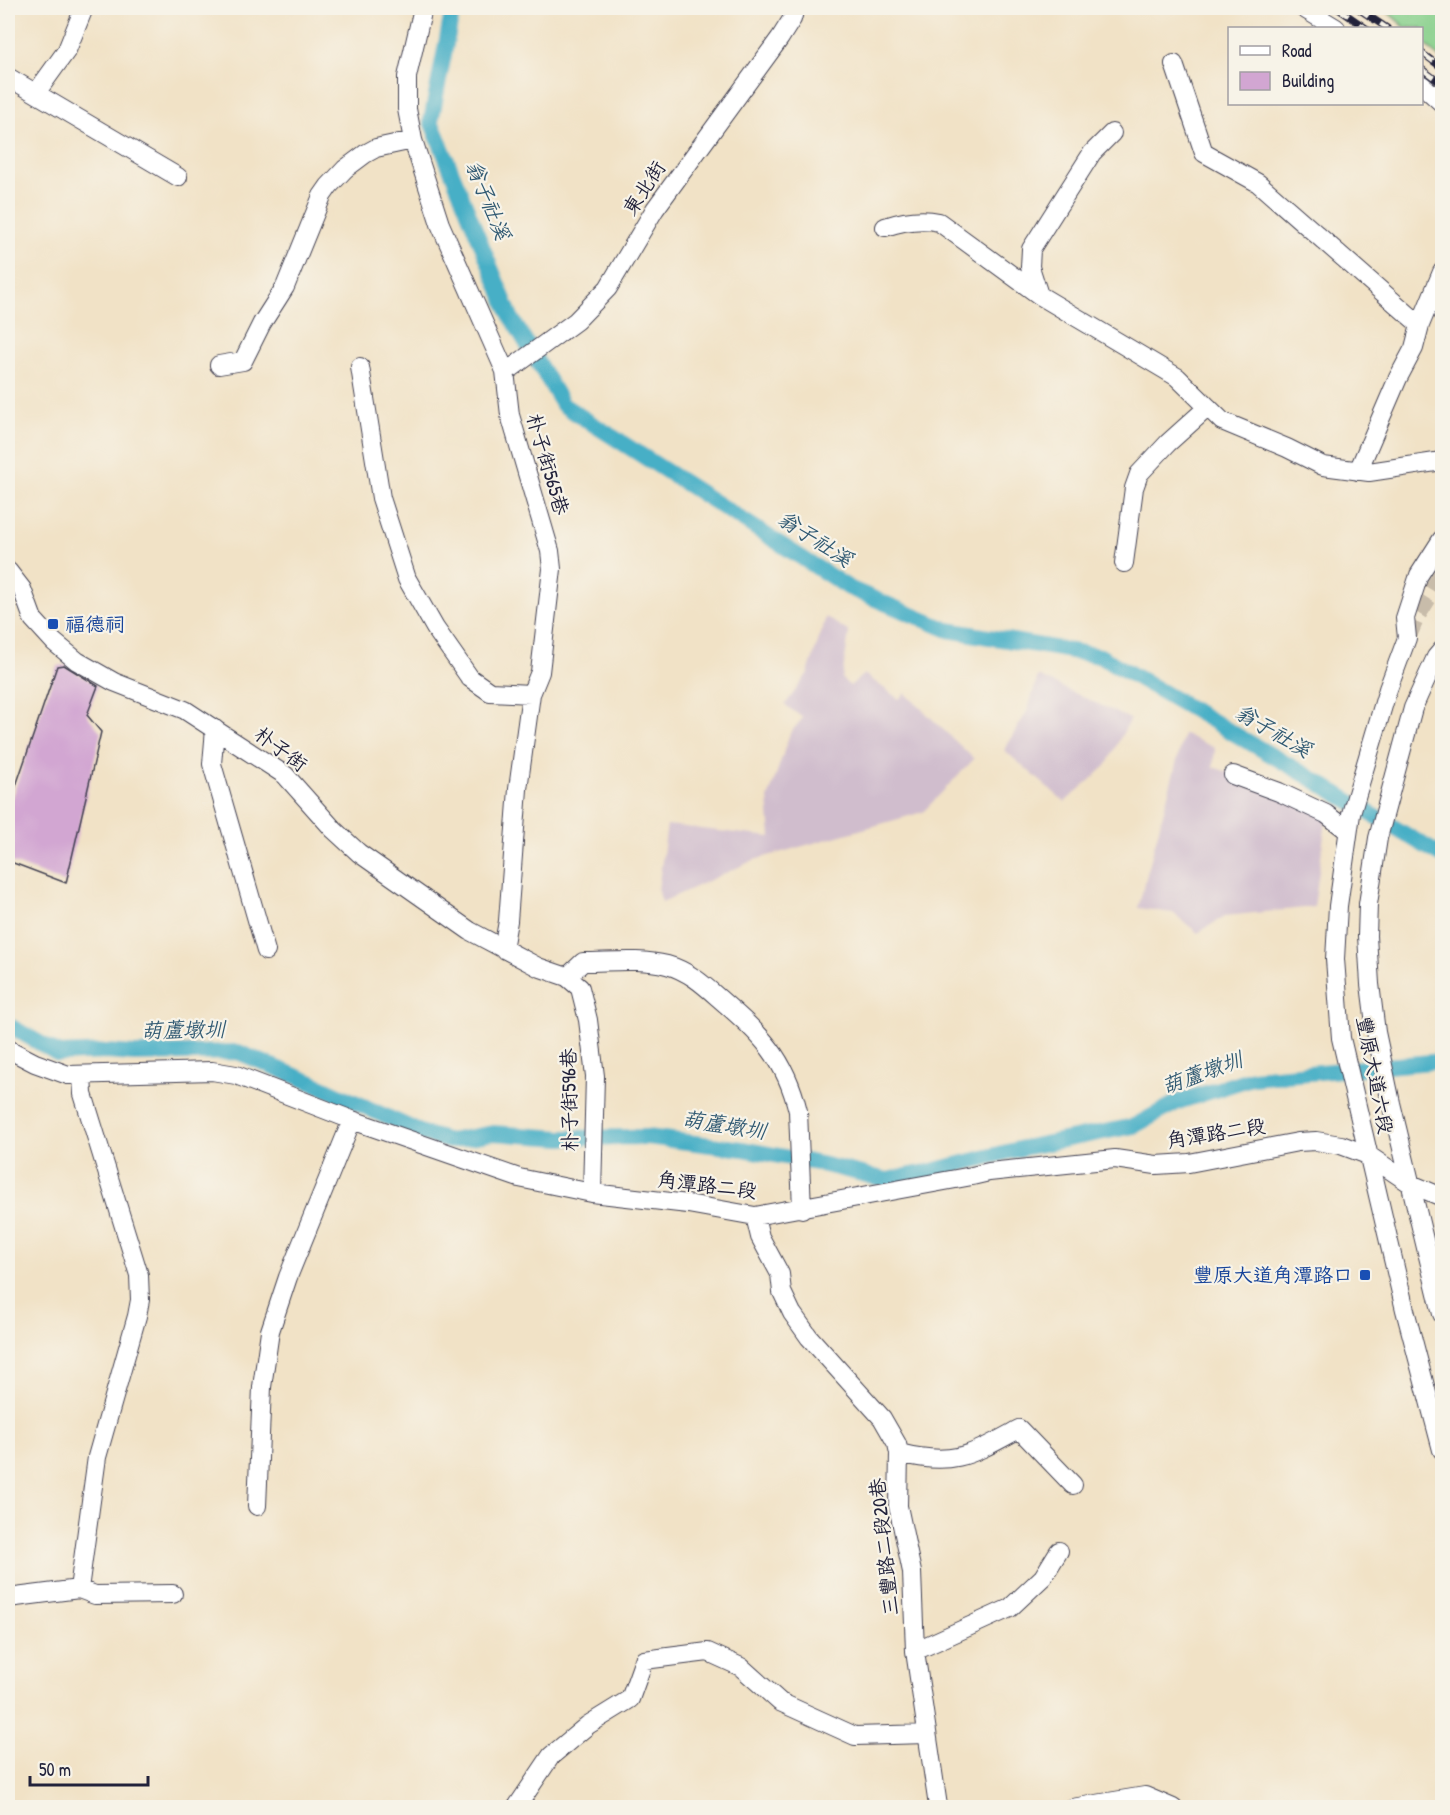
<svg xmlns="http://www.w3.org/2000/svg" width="1450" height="1815" viewBox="0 0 1450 1815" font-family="'Patrick Hand','LXGW WenKai TC',sans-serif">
  <rect width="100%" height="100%" fill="#f7f3e8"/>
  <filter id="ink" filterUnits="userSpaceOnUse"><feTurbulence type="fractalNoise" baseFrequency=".0167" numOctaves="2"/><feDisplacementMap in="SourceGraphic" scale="12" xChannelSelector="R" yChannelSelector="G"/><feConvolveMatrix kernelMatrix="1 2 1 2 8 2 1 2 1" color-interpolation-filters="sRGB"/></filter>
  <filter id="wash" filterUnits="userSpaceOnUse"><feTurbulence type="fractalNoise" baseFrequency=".008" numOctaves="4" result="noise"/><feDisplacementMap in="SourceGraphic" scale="24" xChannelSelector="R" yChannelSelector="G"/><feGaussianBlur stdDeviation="1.35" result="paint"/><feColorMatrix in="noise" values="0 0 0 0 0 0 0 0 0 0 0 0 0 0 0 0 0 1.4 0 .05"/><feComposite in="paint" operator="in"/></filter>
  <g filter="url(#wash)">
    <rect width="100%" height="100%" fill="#f1e2c6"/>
    <path fill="#d0bdcd" d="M826 617 849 632 842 679 850 686 864 674 899 699 905 693 974 759 923 812 754 860 662 902 658 890 667 825 771 837 768 799 790 733 803 718 785 705 808 673Z
      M1038 676 1130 719 1106 766 1065 802 1004 750 1028 710Z
      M1184 734 1215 748 1213 767 1328 807 1314 907 1225 916 1198 933 1173 913 1138 908Z"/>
    <path fill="#88d08c" stroke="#557964" stroke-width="1.5" d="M1383 8H1442V60L1422 42V28H1406Z"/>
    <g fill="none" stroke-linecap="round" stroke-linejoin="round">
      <path stroke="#47afc6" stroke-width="16" d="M453 8 431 121 511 317 563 405 849 588 948 630 1100 656 1316 781 1442 856
        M8 1025 59 1054 107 1052 134 1054 238 1052 322 1087 422 1133 449 1141 493 1133 561 1138 647 1137 743 1149 821 1164 887 1180 936 1170 1023 1148 1134 1126 1178 1102 1252 1078 1442 1061"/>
    </g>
    <g id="blocks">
      <path fill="#d2a6d2" d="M64 665 98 686 87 715 101 732 66 883 8 861V809L57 666Z"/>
    </g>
  </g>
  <g filter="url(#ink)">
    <use href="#blocks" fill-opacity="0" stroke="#413f50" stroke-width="1.5"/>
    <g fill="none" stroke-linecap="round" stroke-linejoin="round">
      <path stroke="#c8bcaa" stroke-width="18" stroke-dasharray="18 9" stroke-linecap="butt" d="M1407 638 1416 617 1442 575"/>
      <defs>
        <path id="minor" d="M423 8 407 77V109L413 140 440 224 505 371 510 415 550 551 552 569 540 672 531 694 518 789 508 921 503 949
          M1303 8 1336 28
          M1174 64 1204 153 1258 183 1420 325
          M8 77 178 177
          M1422 85 1442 103
          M36 93 67 50 84 8
          M885 227C903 221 920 218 939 222L1039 295 1177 377 1222 421 1287 448 1323 466 1369 472 1442 461
          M1039 295 1030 267 1031 249 1092 153 1112 133
          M219 365 243 361 262 323 285 287 322 196 329 186 345 169 365 154 376 148 413 140
          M360 367 381 498 407 579 435 628 470 678 490 692 531 694
          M505 371 513 367 576 321 608 288 655 209 780 38 792 19 795 8
          M1358 471 1398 378 1414 348 1420 325 1442 272
          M1442 539 1419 575 1405 618 1407 638 1388 689 1351 814 1338 906 1335 959 1341 1038 1405 1310 1442 1450
          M1124 563 1134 488 1139 474 1168 443 1208 407
          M8 571 22 589 33 619 54 642 77 661 114 682 185 710 231 740 285 775 334 830 359 853 470 931 538 967 567 977 580 988 588 1020 595 1076 592 1193
          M1442 650 1436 657 1413 708 1378 838 1368 904 1367 936 1370 984 1376 1032 1391 1103 1442 1314
          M215 729 212 764 266 951
          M1233 775 1279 792 1326 814 1348 831
          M567 977 583 962C610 962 640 958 667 965 689 971 704 985 721 1000 761 1035 785 1057 798 1111L802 1209
          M8 1049 35 1063 68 1075 212 1071 236 1075 352 1120 519 1178 592 1193 688 1204 755 1216 972 1176 989 1172 1115 1159 1156 1165 1189 1163 1298 1142 1316 1141 1341 1145 1368 1155 1411 1184 1442 1197
          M755 1216 760 1237 780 1274 782 1292 792 1313 809 1337 882 1418 897 1444 899 1453 898 1506 912 1572 915 1651 938 1806 937 1808
          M899 1453C954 1467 971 1455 1019 1429L1073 1485
          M257 1506 262 1387 270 1331 288 1277 352 1120
          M79 1589 97 1457 137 1316 140 1300 139 1275 83 1094 82 1075
          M8 1598 79 1589 95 1595 173 1594
          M915 1651 1010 1608 1043 1577 1059 1551
          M516 1808 551 1756 588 1725 630 1699 644 1660 708 1652 741 1667 780 1702 855 1736 927 1734
          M1072 1808 1145 1796 1173 1808"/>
      </defs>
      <use href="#minor" stroke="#413f50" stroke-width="20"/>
      <use href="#minor" stroke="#fff" stroke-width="18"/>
      <defs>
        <path id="rail" d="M1337 8 1366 28
          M1357 8 1387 28
          M1422 53 1442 68
          M1422 69 1442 84"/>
      </defs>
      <use href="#rail" stroke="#22223b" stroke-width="7"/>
      <use href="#rail" stroke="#f7f3e8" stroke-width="4.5" stroke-dasharray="14" stroke-linecap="butt"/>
    </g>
  </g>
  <g fill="#1a4fb4" stroke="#f7f3e8" stroke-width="2">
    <rect x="47" y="618" width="12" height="12" rx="3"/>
    <rect x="1359" y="1269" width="12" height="12" rx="3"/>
  </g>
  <g text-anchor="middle" stroke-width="4.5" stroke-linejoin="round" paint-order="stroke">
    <g font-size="20" fill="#22223b" stroke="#f7f3e8">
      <text transform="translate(644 188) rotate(-57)" y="7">東北街</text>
      <text transform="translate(548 464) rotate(74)" y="7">朴子街565巷</text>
      <text transform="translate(281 749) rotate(37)" y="7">朴子街</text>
      <text transform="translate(1375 1075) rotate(79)" y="7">豐原大道六段</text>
      <text transform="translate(569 1100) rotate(-91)" y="7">朴子街596巷</text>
      <text transform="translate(1216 1133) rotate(-9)" y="7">角潭路二段</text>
      <text transform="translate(707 1185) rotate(7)" y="7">角潭路二段</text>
      <text transform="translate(884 1547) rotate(-96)" y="7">三豐路二段20巷</text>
    </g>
    <g font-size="20" fill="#164399" stroke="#f7f3e8" text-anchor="start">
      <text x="65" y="631">福德祠</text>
      <text x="1353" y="1282" text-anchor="end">豐原大道角潭路口</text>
    </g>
    <g font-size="21" font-style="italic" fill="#315a73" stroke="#f7f3e8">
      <text transform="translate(488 200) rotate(68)" y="7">翁子社溪</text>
      <text transform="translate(815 539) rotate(33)" y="7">翁子社溪</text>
      <text transform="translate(1273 731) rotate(30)" y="7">翁子社溪</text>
      <text transform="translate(183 1030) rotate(-1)" y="7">葫蘆墩圳</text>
      <text transform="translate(1202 1073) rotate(-20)" y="7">葫蘆墩圳</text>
      <text transform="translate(724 1125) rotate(9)" y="7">葫蘆墩圳</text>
    </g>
  </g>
  <rect width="1450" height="1815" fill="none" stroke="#f7f3e8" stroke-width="30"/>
  <rect x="1228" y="27" width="195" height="78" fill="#f7f3e8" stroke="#a29fa3" stroke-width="1.5"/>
  <rect x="1240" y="46" width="30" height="9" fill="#ffffff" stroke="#a29fa3" stroke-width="1.5"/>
  <text x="1282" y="57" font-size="18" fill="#22223b">Road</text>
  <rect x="1240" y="72" width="30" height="18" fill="#d2a6d2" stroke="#a29fa3" stroke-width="1.5"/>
  <text x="1282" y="87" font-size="18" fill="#22223b">Building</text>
  <path d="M30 1776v9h118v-9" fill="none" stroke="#22223b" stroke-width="3"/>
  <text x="39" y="1776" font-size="18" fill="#22223b" stroke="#f7f3e8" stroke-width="4.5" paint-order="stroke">50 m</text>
</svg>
